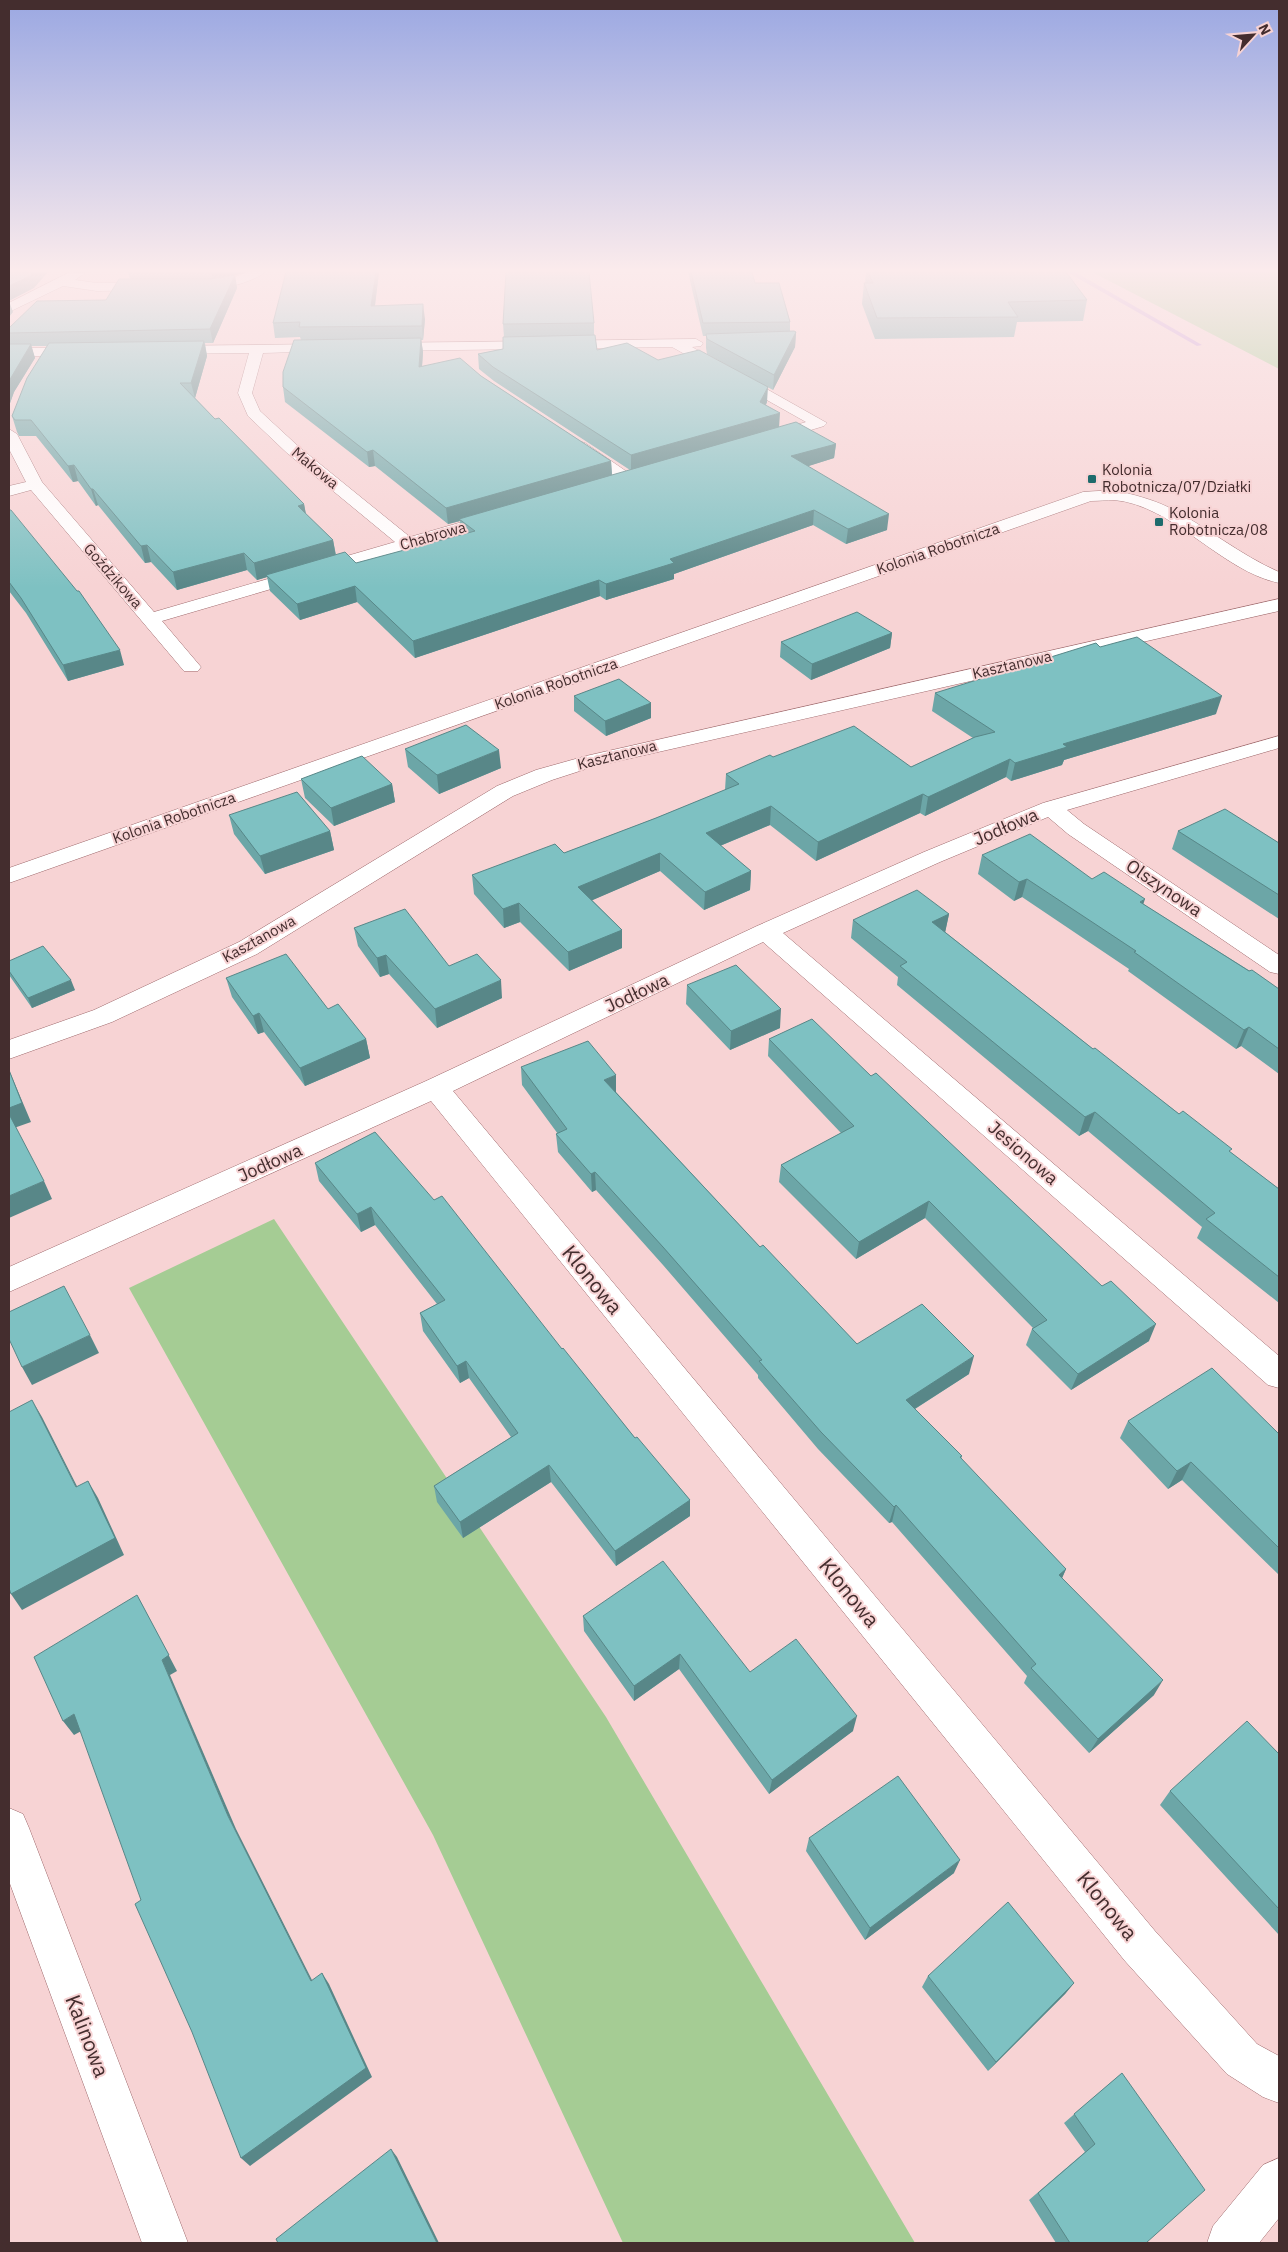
<svg xmlns="http://www.w3.org/2000/svg" width="1288" height="2252" viewBox="0 0 1288 2252" font-family="'IBM Plex Sans',sans-serif">
  <rect width="100%" height="100%" fill="#f7d3d4"/>
  <path fill="#a5cc94" d="M1092 272H1279V369Z
    M274 1219 606 1717 915 2243H623L433 1835 129 1288Z"/>
  <g fill="none" stroke-linecap="round" stroke-linejoin="round">
    <path fill="#c797da" fill-rule="evenodd" d="M1067 272H1075L1202 345 1197 346Z"/>
    <defs>
      <path id="minor" d="M70 272 85 273 75 280 97 283 151 282 157 286 151 290 97 291 63 286 9 312V303Z
        M247 272H265C255 282 202 297 193 286L199 282 230 279Z
        M696 339 703 343 701 346 692 347 827 423 824 426 768 443 763 441 760 438 763 435 806 422 672 347 384 351 377 347 384 343Z
        M328 344 333 345 335 348 333 351 263 353 252 393 260 411 299 447 410 537 497 512 503 513 505 517 503 521 162 621 201 667 198 671H184L31 490 9 496V486L26 482 9 449V429L17 434 42 482 154 612 395 542 287 453 248 416 238 393 249 353 169 354 162 350 169 346Z
        M9 348H81L88 352 81 356H9Z
        M579 441 585 443 636 478 634 481H622L573 449 571 446 573 443Z
        M1115 490C1134 495 1152 499 1170 508 1207 527 1240 555 1279 572V583C1221 571 1173 505 1114 500 1107 500 1099 501 1091 501L9 883V868L1083 492Z
        M1279 599V611L592 767 552 780 513 796 257 954 112 1022 9 1059V1040L94 1010 239 942 497 786 536 770 586 756Z
        M1279 736V748L1067 810 1084 824 1279 955V974L1270 972 1068 834 1048 817 940 862 783 933 1279 1356V1388L1268 1385 763 942 453 1091 1155 1931 1257 2044 1279 2056V2103L1263 2097 1227 2074 1125 1961 431 1101 9 1292V1267L426 1081 757 926 924 852 1043 803Z
        M9 1808 23 1814 29 1828 188 2243H142L9 1881Z
        M1279 2158V2218L1259 2243H1207L1213 2226 1263 2165Z"/>
    </defs>
    <use href="#minor" stroke="#9d686b" stroke-width="1"/>
    <use href="#minor" fill="#fff" fill-rule="evenodd"/>
  </g>
  <path fill="#6ca6a7" d="M128 272H244L235 275 237 288 213 343H205L207 356 195 398 215 419 304 504 306 514 333 540 336 555 356 563 461 535 460 521 448 524 375 466 369 467 285 402 283 387 301 340 300 337 275 338 273 323 379 272 375 306 425 319 423 340H421L423 352 422 366 481 376 611 461 612 475 630 470 494 381 479 369 478 354 503 349 504 337 503 324 594 323V335L597 350 658 360 767 402 766 405 779 427 836 444 834 458 808 466 887 530 846 544 813 525 674 574V579L606 600 600 596 415 658 357 602 300 620 270 591 267 577 257 580 247 570 177 590 151 562 145 563 98 505 96 506 78 481 73 482 36 436H19L17 432 12 416 47 346H31L35 358 14 392 9 406V328L106 300 130 279Z
    M688 272H752L755 283 790 322V331L796 332 795 347 773 390 707 354 706 348V336H703Z
    M866 272H1066L1087 300 1083 321 1017 322 1014 337 875 339 862 304 864 283H865Z
    M9 510 124 665 68 681 26 613 9 591Z
    M892 633 890 648 811 680 780 657 781 642Z
    M935 693 1216 714 1064 760 1062 765 1011 781 1006 777 925 816 920 813 816 861 770 825 720 846 751 871 750 890 704 910 660 871 592 900 622 930V948L569 971 520 922 504 928 474 894 472 875 564 853 656 818 725 790 726 774 773 757 911 767 973 738 932 711Z
    M574 696 651 703V718L606 736 574 711Z
    M405 749 501 768 439 794 408 767Z
    M301 779 392 784 395 802 334 826 305 798Z
    M229 815 330 831 334 850 265 874 234 834Z
    M1178 831 1279 843V919L1172 849Z
    M982 855 1092 879 1143 904 1279 989V1074L1241 1046 1236 1049 1128 971 1129 969 1022 897 1014 901 978 874Z
    M949 914 945 932 1093 1049 1279 1189V1303L1197 1238 1202 1227 1088 1131 1079 1136 897 985 898 977 851 938 853 920Z
    M354 928 449 966 502 998 437 1028 389 974 380 977 358 946Z
    M9 961 75 990 32 1008 9 975Z
    M226 978 366 1039 370 1058 305 1086 264 1032 258 1034 232 997Z
    M687 985 780 1028 730 1050 686 1004Z
    M769 1039 871 1076 1149 1341 1071 1390 1026 1345 1032 1329 1033 1328 925 1218 856 1259 779 1182 781 1165 841 1133 768 1056Z
    M521 1067 616 1092 760 1247 857 1344 969 1374 915 1409 962 1456 961 1459 1066 1569 1062 1578 1154 1695 1089 1753 1024 1683 1027 1676 892 1522 889 1523 818 1449 758 1378V1375L663 1265 596 1190 592 1192 558 1152 556 1134H558L522 1085Z
    M315 1163 562 1349 635 1438 690 1500V1516L616 1566 551 1482 463 1538 437 1502 434 1486 511 1437 469 1378 460 1383 423 1331 420 1313 437 1304 375 1225 361 1232 319 1181Z
    M1128 1421 1279 1434V1575L1182 1480 1168 1489 1120 1438Z
    M583 1616 750 1672 853 1731 769 1794 679 1669 634 1701 584 1631Z
    M1279 1754V1935L1160 1805 1170 1791Z
    M809 1838 954 1873 865 1940 806 1851Z
    M928 1976 1074 1983 1065 1994 988 2071 922 1987Z
    M1122 2073 1146 2243H1056L1029 2200 1085 2152 1064 2123Z"/>
  <path fill="#588788" d="M33 272H48L34 288 9 301 13 312 9 317V286Z
    M211 272 244 273 235 275 237 288 213 343 210 329 213 280Z
    M376 272H379L373 320 371 306Z
    M423 304 425 319 423 340 422 326Z
    M796 332 795 347 773 390 774 375Z
    M421 338 423 352 421 381 419 367Z
    M204 341 207 356 195 398 191 383Z
    M31 344 35 358 14 392 9 406V381Z
    M768 387 767 402 759 417 760 402Z
    M780 413 779 428 631 471V455Z
    M836 444 834 458 790 472 791 456Z
    M373 450 375 466 369 467 367 452Z
    M611 461 612 476 459 519 460 521 448 524 446 508Z
    M74 465 78 481 73 482 68 466Z
    M91 489H93L98 505 96 506Z
    M304 504 307 521 298 506Z
    M814 510 813 525 674 574V579L606 600V584L670 559Z
    M889 514 887 530 846 544 848 529Z
    M333 540 336 557 266 575 267 577 257 580 254 563Z
    M147 545 151 562 145 563 141 546Z
    M244 553 247 570 177 590 173 572Z
    M599 580 600 596 415 658 413 641Z
    M355 586 357 602 300 620 297 604Z
    M892 633 890 648 811 680 812 664Z
    M120 650 124 665 68 681 63 665Z
    M1222 696 1216 714 1064 760 1062 765 1011 781 1015 763 1063 744Z
    M651 703V718L606 736 605 721Z
    M499 750 501 768 439 794 437 775Z
    M1010 759 1006 777 925 816 928 797Z
    M392 784 395 802 334 826 331 808Z
    M923 794 920 813 816 861 818 842Z
    M771 806 770 825 705 852 706 833Z
    M330 831 334 850 265 874 260 856Z
    M660 853V871L579 906 578 887Z
    M751 871 750 890 704 910 705 892Z
    M1027 879 1022 897 1014 901 1019 882Z
    M1145 899 1139 917 1140 902Z
    M519 903 520 922 504 928 503 909Z
    M949 914 945 933 932 922Z
    M622 930V948L569 971 568 952Z
    M386 955 389 974 380 977 377 958Z
    M71 980 75 990 32 1008 28 998Z
    M501 980 502 998 437 1028 435 1009Z
    M781 1009 780 1028 730 1050 731 1031Z
    M259 1013 264 1032 258 1034 253 1016Z
    M1249 1027 1241 1046 1236 1049 1244 1030Z
    M366 1039 370 1058 305 1086 300 1068Z
    M9 1070 31 1122 14 1128 9 1115Z
    M616 1075V1094L604 1080Z
    M1095 1112 1088 1131 1079 1136 1085 1117Z
    M595 1172 596 1190 592 1192 591 1174Z
    M44 1181 52 1199 9 1218V1196Z
    M929 1201 925 1218 856 1259 859 1242Z
    M371 1207 375 1225 361 1232 357 1214Z
    M1156 1324 1149 1341 1071 1390 1078 1374Z
    M90 1335 99 1353 32 1385 22 1367Z
    M974 1356 969 1374 902 1417 906 1400Z
    M466 1361 469 1378 460 1383 457 1366Z
    M32 1400 42 1417 86 1504 76 1487Z
    M1191 1462 1182 1480 1168 1489 1177 1471Z
    M549 1465 551 1482 463 1538 460 1522Z
    M88 1481 98 1498 124 1555 22 1610 11 1594Z
    M690 1500V1516L616 1566 615 1551Z
    M896 1505 892 1522 889 1523 894 1507Z
    M1066 1569 1059 1585V1575Z
    M137 1595 177 1671 170 1675 236 1829 318 1992 311 1981 228 1816 162 1660Z
    M680 1654 679 1669 634 1701V1686Z
    M1163 1680 1154 1695 1089 1753 1098 1739Z
    M74 1714 85 1729 74 1735 63 1721Z
    M857 1716 853 1731 769 1794 772 1780Z
    M960 1860 954 1873 865 1940 870 1928Z
    M322 1973 329 1984 372 2077 250 2166 241 2158Z
    M1074 1983 1065 1994 988 2071 996 2062Z
    M391 2149 397 2157 439 2243H437Z"/>
  <path fill="#7ec1c2" stroke="#588788" d="M9 272H33L30 276 9 286Z
    M286 272H376L371 306 423 304 422 326 299 327 300 322 273 323Z
    M506 272H589L594 323 503 324Z
    M691 272H752L755 283H779L790 322 703 323Z
    M868 272H1066L1087 300 1008 302 1018 317 877 318 864 283H873Z
    M235 275 210 329 9 333V328L37 301 106 300 119 279H210Z
    M794 331 796 332 774 375 707 339 706 334Z
    M595 335 597 350 627 343 658 360 699 350 768 387 760 402 780 413 631 455 493 367 478 354 503 349V337Z
    M421 338 419 367 460 358 481 376 611 461 446 508 373 450 367 452 283 387V372L294 340Z
    M204 341 191 383H180L215 419 219 418 304 504 298 506 333 540 254 563 244 553 173 572 147 545 141 546 93 489H91L74 465 68 466 31 420H15L12 416 27 378 49 343Z
    M9 344H31L9 381Z
    M796 422 836 444 791 456 889 514 848 529 814 510 670 559 674 563 606 584 599 580 413 641 355 586 297 604 266 575 345 552 356 563 475 531 459 519Z
    M9 510H11L77 591H79L120 650 63 665 21 598 9 582Z
    M857 612 892 633 812 664 781 642Z
    M1137 637 1222 696 1063 744 1067 747 1015 763 1010 759 928 797 923 794 818 842 771 806 706 833 751 871 705 892 660 853 578 887 622 930 568 952 519 903 503 909 472 875 555 844 564 853 656 818 739 784 726 774 770 755 773 757 854 726 911 767 975 737 995 732 935 693 1096 643 1100 647Z
    M619 679 651 703 605 721 574 696Z
    M466 725 499 750 437 775 405 749Z
    M362 756 392 784 331 808 301 779Z
    M297 792 330 831 260 856 229 815Z
    M1225 809 1279 843V895L1178 831Z
    M1030 834 1092 879 1104 872 1145 899 1140 902 1249 971 1252 970 1279 989V1049L1249 1027 1244 1030 1134 952 1136 951 1027 879 1019 882 982 855Z
    M917 890 949 914 932 922 1093 1049 1095 1048 1179 1114 1183 1111 1232 1149 1229 1151 1279 1189V1277L1206 1219 1215 1213 1095 1112 1085 1117 900 966 907 962 853 920Z
    M405 909 449 966 477 954 501 980 435 1009 386 955 377 958 354 928Z
    M43 946 71 980 28 998 9 971V961Z
    M286 954 328 1009 338 1004 366 1039 300 1068 259 1013 253 1016 226 978Z
    M736 965 781 1009 731 1031 687 985Z
    M812 1019 871 1076 876 1073 1102 1286 1111 1281 1156 1324 1078 1374 1032 1329 1047 1320 929 1201 859 1242 781 1165 854 1126 769 1039Z
    M588 1041 616 1075 604 1080 760 1247 763 1245 857 1344 922 1304 974 1356 906 1400 962 1456 960 1457 1066 1569 1059 1575 1163 1680 1098 1739 1031 1668 1036 1664 896 1505 894 1507 821 1432 759 1361 762 1360 663 1247 595 1172 591 1174 556 1134 567 1129 521 1067Z
    M9 1070 22 1103 9 1108Z
    M9 1114 44 1181 9 1196Z
    M375 1132 434 1200 442 1196 562 1349 563 1348 635 1438 637 1437 690 1500 615 1551 549 1465 460 1522 434 1486 518 1433 466 1361 457 1366 420 1313 445 1300 371 1207 357 1214 315 1163Z
    M64 1286 90 1335 22 1367 9 1339V1312Z
    M1212 1368 1279 1434V1548L1191 1462 1177 1471 1128 1421Z
    M32 1400 76 1487 88 1481 115 1538 11 1594 9 1588V1412Z
    M663 1561 750 1672 796 1639 857 1716 772 1780 680 1654 634 1686 583 1616Z
    M137 1595 169 1655 162 1660 228 1816 311 1981 322 1973 366 2068 241 2158 192 2032 135 1904 141 1900 74 1714 63 1721 34 1657Z
    M1247 1721 1279 1754V1909L1170 1791Z
    M898 1776 960 1860 870 1928 809 1838Z
    M1008 1902 1074 1983 996 2062 928 1976Z
    M1122 2073 1205 2190 1146 2243H1070L1038 2193 1095 2144 1074 2114Z
    M391 2149 437 2243H278L276 2239Z"/>
  <linearGradient id="sky" x2="0" y2="1"><stop stop-color="#9ba8e2"/><stop offset="0.46" stop-color="#fbebec"/><stop offset="1" stop-color="#fbebec" stop-opacity="0"/></linearGradient>
  <rect width="1288" height="588" fill="url(#sky)"/>
  <g fill="#1e6b6c" stroke="#f7d3d4" stroke-width="2">
    <rect x="1087" y="474" width="10" height="10" rx="2.5"/>
    <rect x="1154" y="517" width="10" height="10" rx="2.5"/>
  </g>
  <g text-anchor="middle" stroke-width="4" stroke-linejoin="round" paint-order="stroke">
    <g font-size="15" fill="#442d2e" stroke="#f7d3d4">
      <text transform="translate(315 468) rotate(40)" y="5">Makowa</text>
      <text transform="translate(433 536) rotate(-16)" y="5">Chabrowa</text>
      <text transform="translate(938 549) rotate(-19)" y="5">Kolonia Robotnicza</text>
      <text transform="translate(113 576) rotate(49)" y="5">Goździkowa</text>
      <text transform="translate(1012 665) rotate(-13)" y="5">Kasztanowa</text>
      <text transform="translate(556 684) rotate(-19)" y="5">Kolonia Robotnicza</text>
      <text transform="translate(617 755) rotate(-14)" y="5">Kasztanowa</text>
      <text transform="translate(174 818) rotate(-19)" y="5">Kolonia Robotnicza</text>
      <text transform="translate(259 939) rotate(-29)" y="5">Kasztanowa</text>
    </g>
    <g font-size="15" fill="#442d2e" stroke="#f7d3d4" text-anchor="start">
      <text x="1102" y="475">Kolonia<tspan x="1102" dy="17">Robotnicza/07/Działki</tspan></text>
      <text x="1169" y="518">Kolonia<tspan x="1169" dy="17">Robotnicza/08</tspan></text>
    </g>
    <g font-size="18" fill="#442d2e" stroke="#f7d3d4">
      <text transform="translate(1006 827) rotate(-23)" y="6">Jodłowa</text>
      <text transform="translate(1164 888) rotate(34)" y="6">Olszynowa</text>
      <text transform="translate(637 993) rotate(-25)" y="6">Jodłowa</text>
      <text transform="translate(1023 1153) rotate(41)" y="6">Jesionowa</text>
      <text transform="translate(270 1163) rotate(-24)" y="6">Jodłowa</text>
    </g>
    <g font-size="21" fill="#442d2e" stroke="#f7d3d4">
      <text transform="translate(592 1280) rotate(51)" y="7">Klonowa</text>
      <text transform="translate(849 1593) rotate(51)" y="7">Klonowa</text>
      <text transform="translate(1107 1906) rotate(51)" y="7">Klonowa</text>
      <text transform="translate(87 2036) rotate(69)" y="7">Kalinowa</text>
    </g>
  </g>
  <rect width="1288" height="2252" fill="none" stroke="#442d2e" stroke-width="20"/>
  <g transform="translate(1253 35) rotate(64)" stroke="#f7d3d4" stroke-width="4" paint-order="stroke">
  <path d="M0-4L9 19L0 12L-9 19Z" fill="#442d2e"/>
  <text y="-8" font-size="14" font-weight="bold" text-anchor="middle" fill="#442d2e">N</text>
  </g>
</svg>
